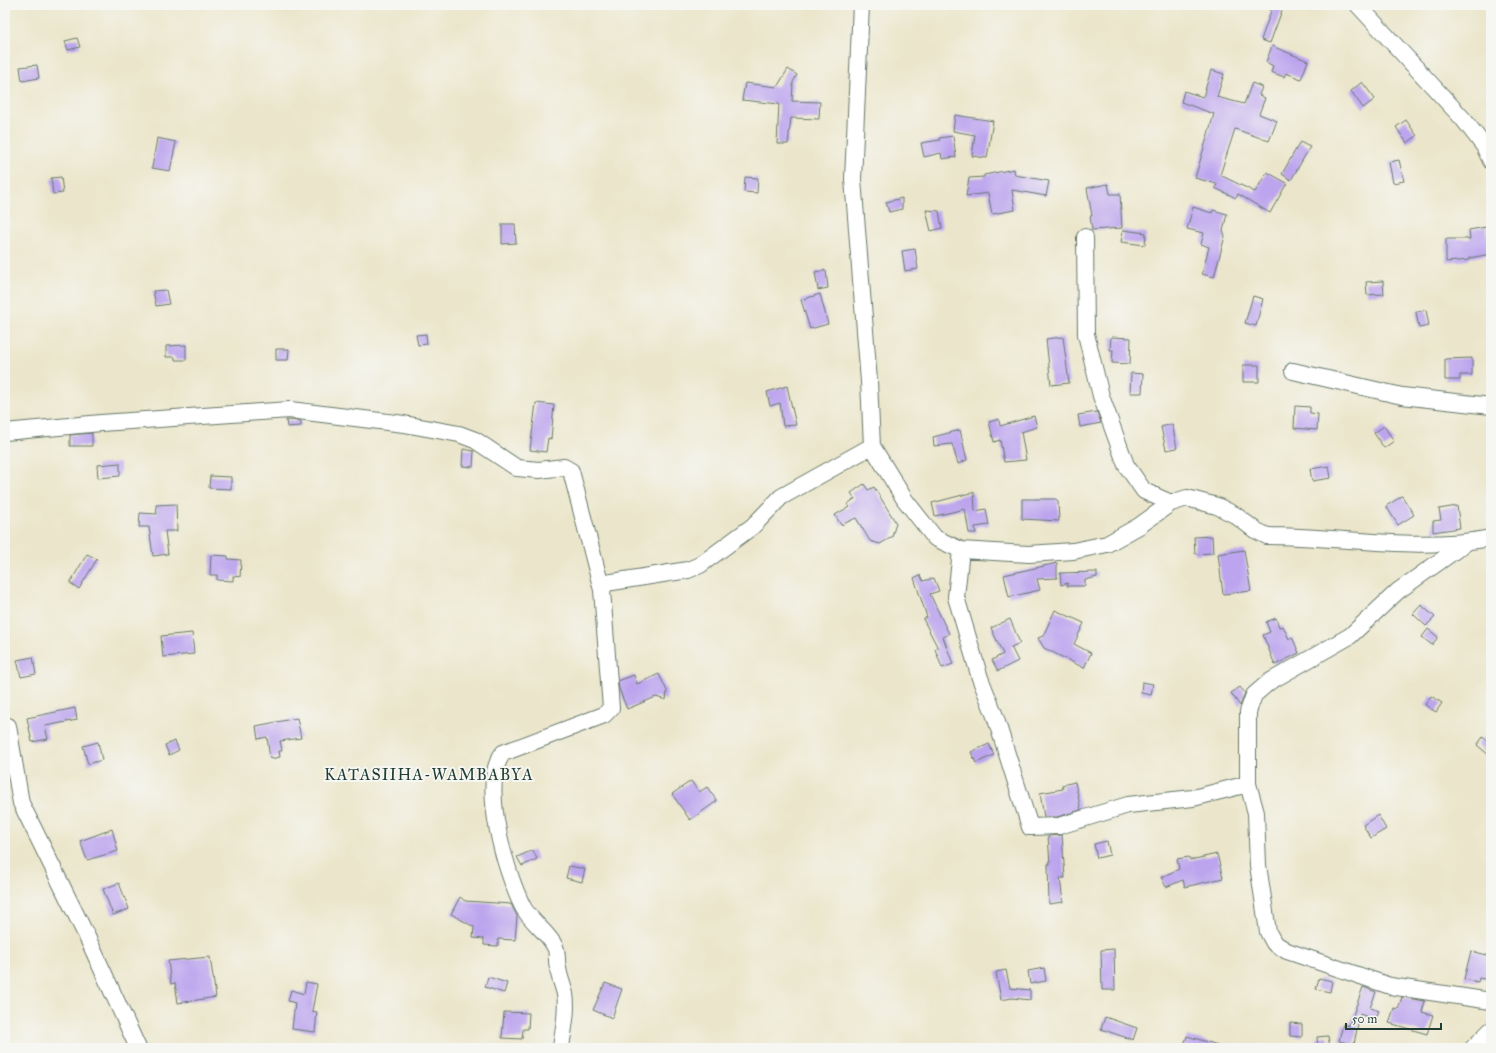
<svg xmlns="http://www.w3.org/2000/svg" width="1496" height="1053" viewBox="0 0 1496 1053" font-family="'IM FELL Great Primer',serif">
  <rect width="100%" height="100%" fill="#f6f6f2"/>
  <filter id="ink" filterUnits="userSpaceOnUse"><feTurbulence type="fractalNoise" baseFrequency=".025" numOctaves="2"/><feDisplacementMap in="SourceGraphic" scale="8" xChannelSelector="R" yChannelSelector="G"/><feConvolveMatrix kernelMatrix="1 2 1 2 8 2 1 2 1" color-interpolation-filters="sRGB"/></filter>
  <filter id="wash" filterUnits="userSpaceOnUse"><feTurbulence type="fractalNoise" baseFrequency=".012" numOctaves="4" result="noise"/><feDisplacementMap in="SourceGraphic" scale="16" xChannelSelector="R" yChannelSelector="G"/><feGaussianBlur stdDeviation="0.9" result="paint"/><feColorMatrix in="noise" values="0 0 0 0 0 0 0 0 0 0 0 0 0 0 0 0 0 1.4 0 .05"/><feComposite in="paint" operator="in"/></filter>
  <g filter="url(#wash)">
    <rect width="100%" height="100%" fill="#ebe6cb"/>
    <g id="blocks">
      <path fill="#bca4ee" d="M1273 5H1284L1270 43 1261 40Z
        M77 38 80 47 68 50 65 41Z
        M1272 46 1308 61 1301 79 1286 73 1284 77 1271 72 1273 66 1266 62Z
        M37 65 39 78 22 81 20 67Z
        M788 69 797 75 793 82 792 101 820 102 819 119 791 118 788 144H777L779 104 742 100 745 83 777 87Z
        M1211 70 1224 74 1217 97 1244 104 1252 83 1262 87 1259 95 1265 98 1259 114 1277 121 1269 141 1235 129 1220 175 1255 192 1267 172 1287 183 1270 213 1238 194 1236 198 1215 188 1217 184 1195 178 1214 114 1181 102 1184 91 1203 97Z
        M1362 82 1375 99 1363 108 1351 91Z
        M955 115 993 121 987 158 972 156 975 135 953 131Z
        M1406 120 1417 136 1407 143 1396 127Z
        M953 136 956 157 942 159 941 153 924 157 921 143 940 140 939 138Z
        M157 138 176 142 170 171 152 168Z
        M1300 142 1310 147 1291 180 1282 174Z
        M1399 160 1404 181 1393 183 1389 162Z
        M1014 169 1015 175 1049 181 1046 196 1012 190 1015 210 992 214 988 193 966 196 969 178 984 177V175Z
        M61 177 63 193 53 194 51 178Z
        M745 177 758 178 757 193 744 192Z
        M1108 184 1110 194H1120L1122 228 1092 230 1090 216H1092L1087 188Z
        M902 198V209L889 212 886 202Z
        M1193 207 1212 213 1213 210 1227 214 1223 231 1225 236 1214 277 1202 274 1209 247 1201 244 1204 233 1187 229Z
        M926 210 939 211 942 228 931 231Z
        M502 224H515L516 243 502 244Z
        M1486 227 1491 254 1469 258V260L1446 262V239H1470L1469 230Z
        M1123 230 1146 233 1145 245 1121 242Z
        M915 249 918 269 905 271 902 251Z
        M826 270 828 288 818 290 815 272Z
        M1383 281 1384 294 1367 295 1366 282Z
        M166 290 169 304 156 306 153 291Z
        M820 294 828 324 810 329 801 300Z
        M1253 296 1263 299 1256 326 1245 323Z
        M1426 310 1429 326 1419 328 1416 312Z
        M426 334 427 344 418 345 416 335Z
        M1063 337 1069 383 1051 385 1046 339Z
        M1111 337 1131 338 1130 364 1112 363 1113 350H1110Z
        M186 345V360H175V357H166V346Z
        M276 349H289L288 360H276Z
        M1472 358V375H1460V380H1445V359Z
        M1243 365H1259V382H1243Z
        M1131 373 1143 374 1142 393H1130Z
        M787 386 796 425 783 426 780 403 770 406 767 392Z
        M536 403 554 405 551 439 548 438 546 452 530 450Z
        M1295 406 1310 407V413L1318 414 1317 430 1294 428Z
        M1097 412 1101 423 1080 427 1078 415Z
        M1034 416 1037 427 1021 432 1026 460 1004 462 1000 440 994 442 989 422 999 419 1000 426Z
        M286 420 301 421V426L287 427Z
        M1172 424 1177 448 1166 450 1161 427Z
        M1384 426 1394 441 1384 448 1374 433Z
        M960 430 967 460 958 464 952 444 934 446 933 437Z
        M92 433V446H70V435Z
        M463 449 474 451 473 467 462 466Z
        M120 463V476L98 478 97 465Z
        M1329 466 1331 478 1312 481 1310 469Z
        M210 476 231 477V489L209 488Z
        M864 484 868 490 874 487 896 523 892 537 880 544 870 541 856 518 841 525 835 515 849 507 847 504 855 499 851 493Z
        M974 492 975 511 986 509 989 525 975 527 976 533H969L965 509 935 516 932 503Z
        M1402 496 1414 515 1398 525 1386 506Z
        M1022 499H1056L1058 501 1059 521 1022 519Z
        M176 504 177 531H165L168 554 153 556 149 527H139L140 513 157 514 156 505Z
        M1457 506 1460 528 1433 532V521L1441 520 1439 509Z
        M1212 536 1213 553 1195 554 1194 537Z
        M1244 550 1251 591 1223 594 1218 554Z
        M87 554 97 559 79 589 70 583Z
        M211 555 228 556V559L241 560 240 577 233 576V581L217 580V575H210Z
        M1057 563V578L1037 579 1040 590 1009 597 1004 575Z
        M1097 572V577L1085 580V586H1067L1068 583 1061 585 1060 573Z
        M920 575 923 581 934 578 939 591 930 594 949 634 943 637 953 664 942 668 935 649 938 648 923 619 927 617 914 578Z
        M1421 605 1435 617 1426 626 1413 614Z
        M1055 610 1084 623 1074 644 1091 653 1084 668 1044 648 1038 638 1043 636Z
        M1276 618 1279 627 1283 626 1289 639 1292 637 1299 653 1275 665 1263 635 1270 632 1266 622Z
        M1010 619 1020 643 1011 647 1018 661 998 671 992 660 1003 654 991 628Z
        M1428 629 1438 637 1432 645 1422 637Z
        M192 633 194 654 163 657 161 636Z
        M33 657 36 674 21 677 17 660Z
        M659 674 667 691 666 700 656 697 627 709 619 689 618 681 634 675 637 684Z
        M1142 682 1153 684 1151 695 1141 693Z
        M1240 687 1245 693 1240 706 1231 693Z
        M1431 696 1442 703 1436 712 1425 705Z
        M75 708 77 720 45 726 48 739 32 742 27 718Z
        M297 718 301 738 280 741 282 751H279L280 757 270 759 267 737 258 739 256 726Z
        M1483 737 1491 744V757L1477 745Z
        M175 741 179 750 169 755 165 745Z
        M98 742 102 760 88 764 83 746Z
        M989 744 994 755 976 763 971 752Z
        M691 781 699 792 707 787 717 801 690 820 672 794Z
        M1075 782 1081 810 1057 817H1044L1040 793 1063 789 1062 785Z
        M1378 815 1386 829 1371 838 1363 825Z
        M112 829 118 851 87 860 80 841Z
        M1062 835 1065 878H1060L1063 902 1049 904 1048 864H1050L1048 836Z
        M1107 841 1110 855 1097 858 1094 844Z
        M533 850 537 859 522 866 517 857Z
        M1217 854 1223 878 1185 887 1183 880 1166 887 1161 877 1179 869 1177 859 1189 857 1190 860Z
        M569 866 585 869 582 882 566 878Z
        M119 883 129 909 113 915 103 889Z
        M460 897 465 901 511 904 517 916 515 940 498 939V946L484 945V939L473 938 474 927 451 914Z
        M1114 949 1115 990H1102L1101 950Z
        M1471 951 1491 956 1488 968H1491L1489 980 1479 978 1478 982 1464 979Z
        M210 957 216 997 178 1003 175 983 171 984 168 961Z
        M1044 968 1046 981 1030 984 1028 971Z
        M1006 970 1010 988 1030 990V1000L1012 998 1001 1000 996 972Z
        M488 977 507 983 504 993 485 987Z
        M1319 978 1332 981 1330 992 1316 989Z
        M306 982 317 984 312 1011 317 1012 315 1032 292 1029 295 1003 288 1001 291 990 304 994Z
        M605 983 622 989 612 1018 593 1010Z
        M1363 987 1376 992 1370 1008 1379 1011 1375 1020 1360 1014 1354 1044 1339 1041 1343 1024 1349 1026Z
        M1402 997 1425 1001 1422 1012 1433 1015 1427 1034 1389 1023 1394 1008 1398 1009Z
        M504 1012 529 1013 528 1029H523L522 1039 502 1038Z
        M1105 1017 1137 1028 1133 1040 1101 1029Z
        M1290 1023 1302 1024V1037L1290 1036Z
        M1187 1036 1218 1045 1217 1048H1183Z
        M1328 1036 1330 1048H1318L1317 1037Z"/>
    </g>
  </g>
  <g filter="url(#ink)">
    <use href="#blocks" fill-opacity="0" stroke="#667869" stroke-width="1"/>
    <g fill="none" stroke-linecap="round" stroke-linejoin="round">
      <defs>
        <path id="minor" d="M861 5 853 179 869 381 872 446 905 500 935 538 961 550 1029 554 1073 551 1107 544 1139 526 1171 503
          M1358 5 1464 120 1484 146 1491 161
          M1085 237 1086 334 1101 396 1126 465 1144 491 1171 503 1187 498 1217 506 1235 515 1255 530 1267 536C1341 536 1417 552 1491 538
          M1293 371 1402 396 1491 406
          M5 432 101 423 290 410 404 424 459 434 475 440 517 468 539 470 564 467 571 471 602 590 611 708 604 715 503 753C479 783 506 874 523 907 530 921 549 933 555 947 558 952 556 961 558 968 559 977 563 985 565 994 568 1012 563 1030 561 1048
          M1467 542 1398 591 1350 636 1269 682 1254 695 1248 712V784L1256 813 1258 865 1268 932 1274 943 1287 951 1390 986 1491 1001
          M961 550 956 597 980 678 995 716 1030 827 1059 826 1128 805 1193 798 1248 784
          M602 590 606 583 688 570 700 565 753 526 781 497 872 446
          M5 725 8 726 21 803 89 941 138 1048
          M1473 1048 1491 1030"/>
      </defs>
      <use href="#minor" stroke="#667869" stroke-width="18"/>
      <use href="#minor" stroke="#fff" stroke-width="16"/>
    </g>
  </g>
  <g text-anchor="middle" stroke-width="4" stroke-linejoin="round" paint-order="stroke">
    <g font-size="16" letter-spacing="1" fill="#1f3d34" stroke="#f6f6f2">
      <text x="429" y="780">KATASIIHA-WAMBABYA</text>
    </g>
  </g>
  <rect width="1496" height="1053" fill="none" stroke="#f6f6f2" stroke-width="20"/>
  <path d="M1346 1023v6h95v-6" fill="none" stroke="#1f3d34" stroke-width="2"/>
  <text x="1352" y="1023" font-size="12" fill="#1f3d34" stroke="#f6f6f2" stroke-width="3" paint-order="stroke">50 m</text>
</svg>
